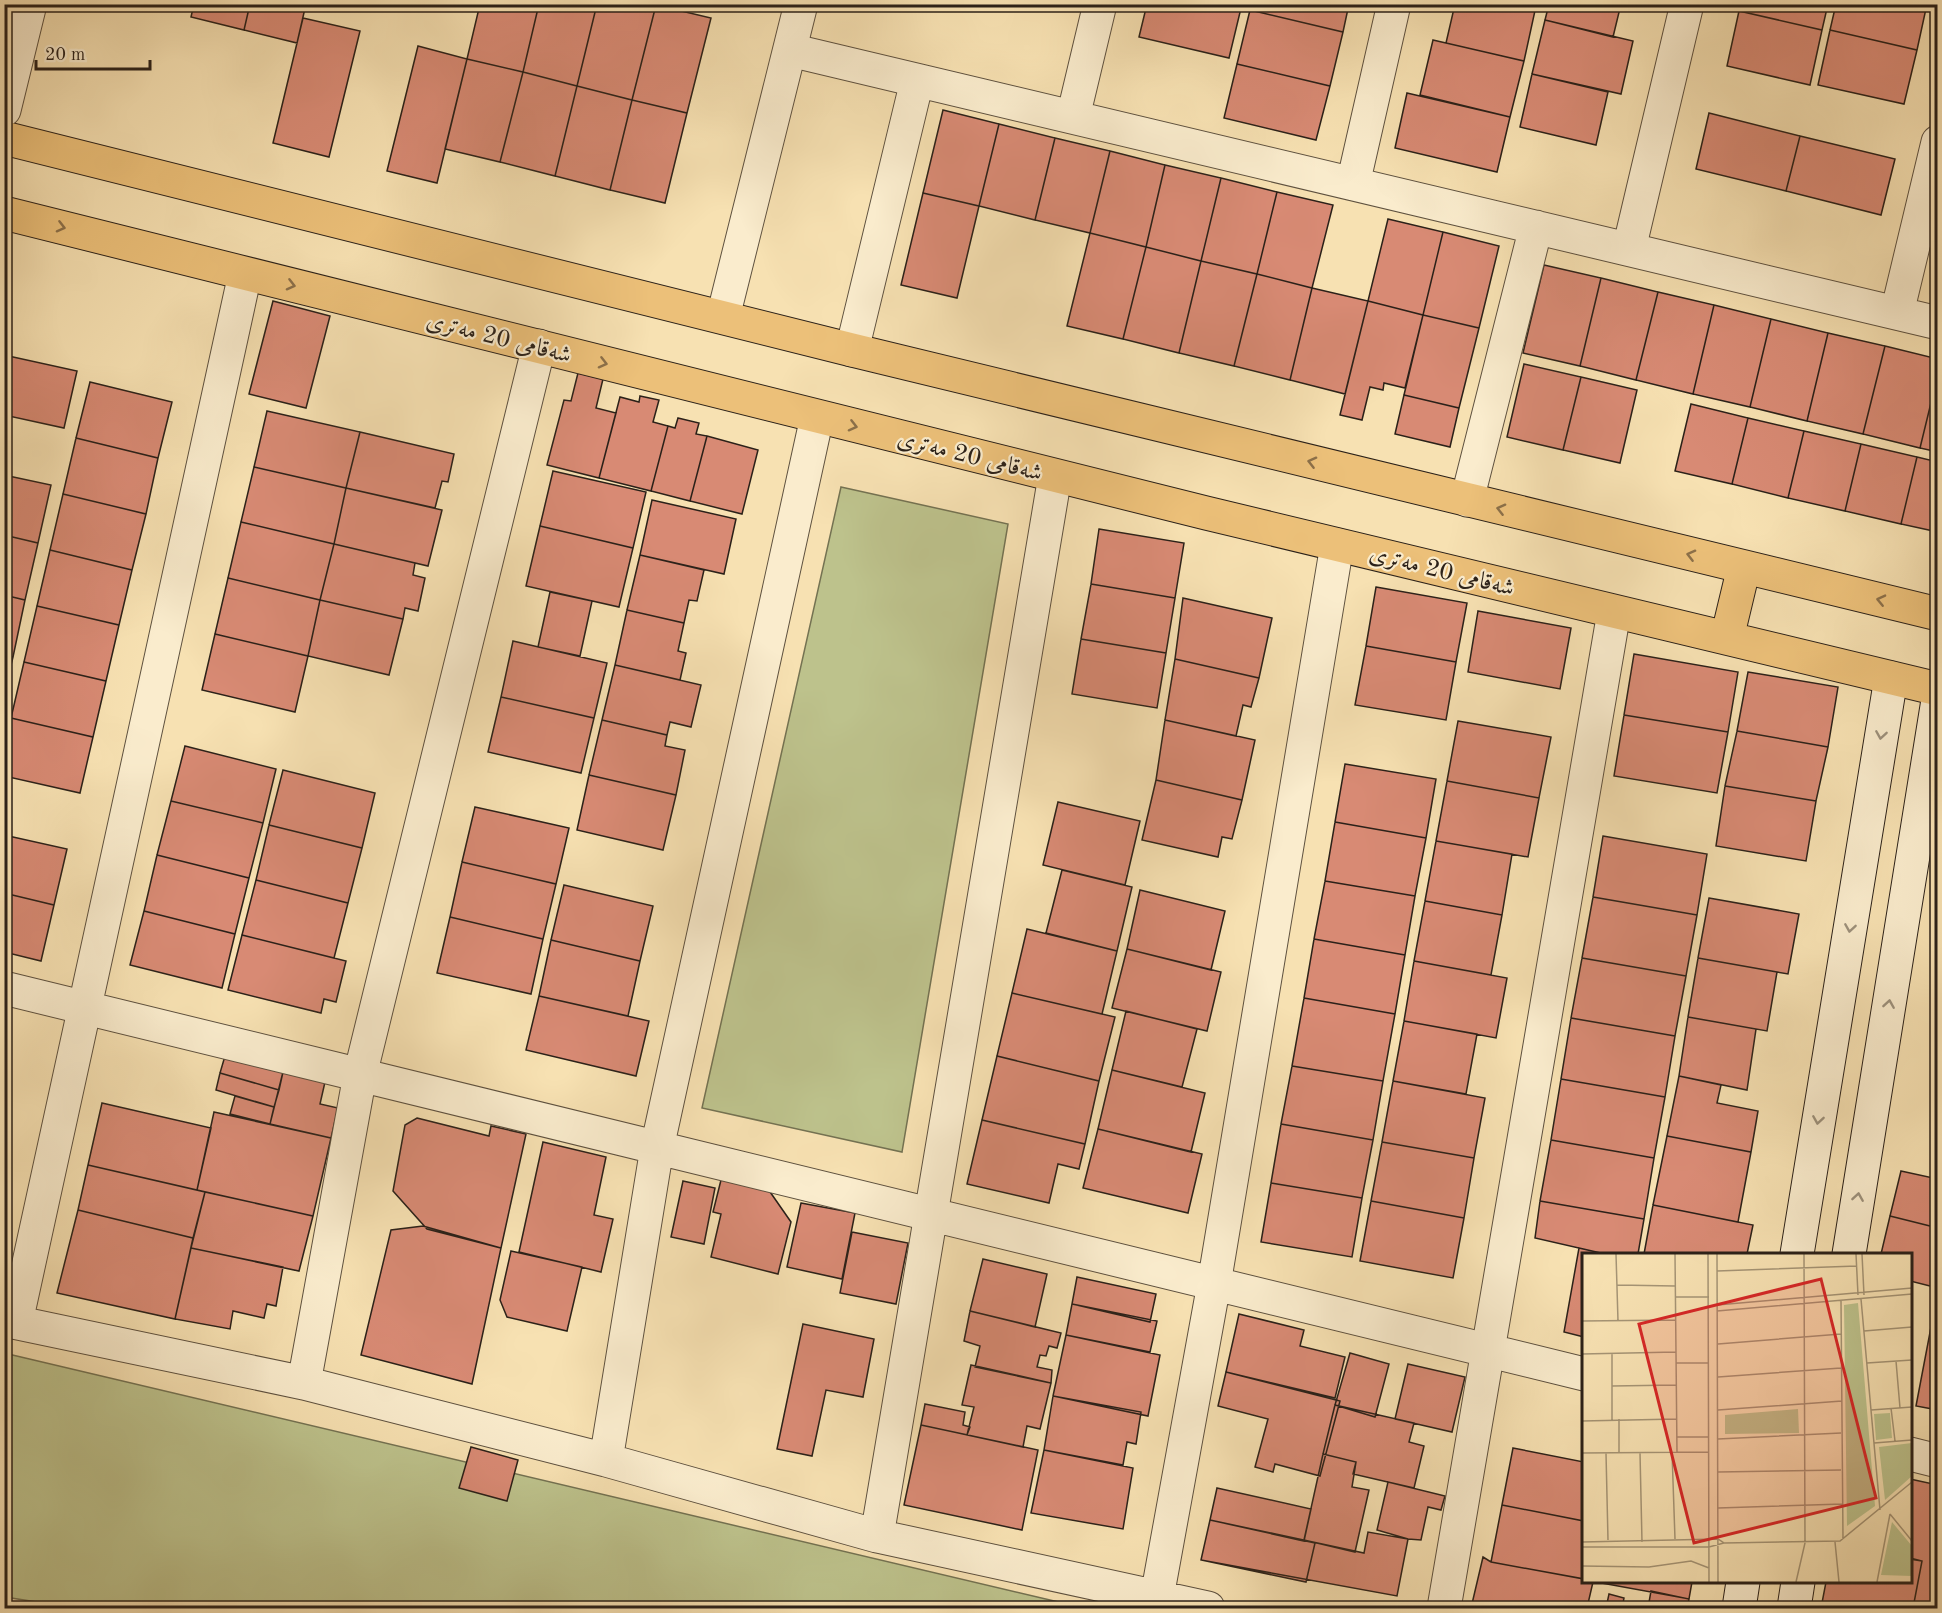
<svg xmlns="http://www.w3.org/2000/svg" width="1942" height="1613" viewBox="0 0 1942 1613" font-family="'Old Standard TT',Amiri,serif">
  <rect width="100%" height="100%" fill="#f7e1b2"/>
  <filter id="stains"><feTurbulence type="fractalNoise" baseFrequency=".00333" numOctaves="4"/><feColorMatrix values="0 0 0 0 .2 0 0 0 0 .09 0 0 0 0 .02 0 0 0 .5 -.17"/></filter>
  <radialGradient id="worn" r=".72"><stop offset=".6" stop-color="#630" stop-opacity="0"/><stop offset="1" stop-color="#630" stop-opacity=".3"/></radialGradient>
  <path fill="#bdc28c" stroke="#747252" stroke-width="1.5" d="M841 487 1008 524 902 1152 702 1108Z
    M4 1353 1084 1608H75L5 1597Z"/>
  <path fill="#d88a74" stroke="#2b2119" stroke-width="1.5" d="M194 4H250L244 30 191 17Z
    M250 4H306L297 43 244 30Z
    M480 4H539L523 72 467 59Z
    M539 4H597L577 86 523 72Z
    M597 4 656 5 632 100 577 86Z
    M1147 4H1242L1229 58 1139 37Z
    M1251 4H1349L1343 32 1250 10Z
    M1455 4 1536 6 1524 61 1446 43Z
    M1549 4H1621L1613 37 1545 20Z
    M1740 4H1828L1822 30 1739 11Z
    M1836 4H1927L1917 50 1830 30Z
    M656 5 711 18 687 113 632 100Z
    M1250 10 1343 32 1330 86 1237 64Z
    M1739 11 1822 30 1810 85 1727 66Z
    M303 18 360 31 329 157 273 143Z
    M1545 20 1633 41 1621 94 1532 74Z
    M1830 30 1917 50 1904 104 1818 85Z
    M1433 40 1524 61 1510 117 1420 95Z
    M418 46 467 59 437 183 387 171Z
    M467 59 523 72 500 162 445 149Z
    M1237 64 1330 86 1316 140 1224 118Z
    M523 72 577 86 555 176 500 162Z
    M1532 74 1608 92 1596 145 1520 127Z
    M577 86 632 100 610 190 555 176Z
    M1407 93 1510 117 1497 172 1395 148Z
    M632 100 687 113 665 203 610 190Z
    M943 110 999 124 979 206 923 193Z
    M1709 113 1800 136 1786 191 1696 169Z
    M999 124 1055 138 1035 220 979 206Z
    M1800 136 1895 159 1881 215 1786 191Z
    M1055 138 1110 151 1090 233 1035 220Z
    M1110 151 1165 165 1146 247 1090 233Z
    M1165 165 1221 178 1201 261 1146 247Z
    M1221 178 1277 192 1257 274 1201 261Z
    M1277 192 1333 205 1312 288 1257 274Z
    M923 193 979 206 957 298 901 285Z
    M1388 219 1443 232 1423 315 1368 301Z
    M1443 232 1499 246 1479 328 1423 315Z
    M1090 233 1146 247 1123 339 1067 326Z
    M1146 247 1201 261 1179 353 1123 339Z
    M1201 261 1257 274 1234 366 1179 353Z
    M1544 265 1601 278 1580 366 1523 353Z
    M1257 274 1312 288 1290 380 1234 366Z
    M1601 278 1658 292 1636 380 1580 366Z
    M1312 288 1368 301 1345 394 1290 380Z
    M1658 292 1714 305 1693 394 1636 380Z
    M273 301 330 316 306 408 249 394Z
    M1368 301 1423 315 1405 388 1384 383 1383 390 1370 387 1362 420 1340 415Z
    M1714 305 1771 319 1750 407 1693 394Z
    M1423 315 1479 328 1459 408 1404 395Z
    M1771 319 1828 333 1807 421 1750 407Z
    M1828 333 1885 346 1863 434 1807 421Z
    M1885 346 1938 359V374L1920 448 1863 434Z
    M4 355 77 371 64 428 4 415Z
    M1524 364 1581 377 1563 450 1507 437Z
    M578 373 603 379 596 408 616 413 599 478 547 465 564 400 571 401Z
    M1938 374V452L1920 448Z
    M1581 377 1637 390 1620 463 1563 450Z
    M90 382 172 402 158 458 76 438Z
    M1404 395 1459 408 1450 447 1395 434Z
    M640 396 659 400 653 422 668 426 651 491 599 478 620 397 639 402Z
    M1691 404 1748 418 1732 484 1675 471Z
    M267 411 360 432 346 488 254 467Z
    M678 418 699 423 696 434 707 436 690 501 651 491 668 426 675 428Z
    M1748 418 1804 431 1788 498 1732 484Z
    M1804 431 1861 444 1845 511 1788 498Z
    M360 432 454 454 448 482 442 481 435 508 346 488Z
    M707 436 758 450 742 514 690 501Z
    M76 438 158 458 146 514 63 494Z
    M1861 444 1917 457 1901 524 1845 511Z
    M1917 457 1938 462V532L1901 524Z
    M254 467 346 488 334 544 241 522Z
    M553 471 646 492 633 548 540 526Z
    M4 475 51 485 38 543 4 535Z
    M346 488 442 510 428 566 334 544Z
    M63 494 146 514 132 570 50 550Z
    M652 500 736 519 724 574 640 555Z
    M241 522 334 544 320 600 228 578Z
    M540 526 633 548 619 607 526 586Z
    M1099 529 1184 543 1175 598 1091 584Z
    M4 535 38 543 25 600 4 595Z
    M334 544 415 563 413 575 425 578 418 611 405 608 403 619 320 600Z
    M50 550 132 570 119 625 37 606Z
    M640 555 704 570 697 601 689 600 684 623 627 610Z
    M228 578 320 600 308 656 215 634Z
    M1091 584 1175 598 1166 653 1081 639Z
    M1376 587 1467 603 1456 662 1366 646Z
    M550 592 592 601 580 656 538 647Z
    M4 595 25 600 13 657 4 655Z
    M1183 598 1272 618 1259 678 1175 659Z
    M320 600 403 619 389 675 308 656Z
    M37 606 119 625 106 681 24 662Z
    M627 610 684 623 678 651 686 653 680 680 615 665Z
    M1478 611 1571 628 1560 689 1468 672Z
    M215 634 308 656 295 712 202 690Z
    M1081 639 1166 653 1157 708 1072 694Z
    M513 641 607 663 594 718 501 697Z
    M1366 646 1456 662 1446 720 1355 705Z
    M1634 654 1738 672 1728 732 1624 715Z
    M4 655 13 657 4 693Z
    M1175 659 1259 678 1251 707 1243 705 1236 736 1165 720Z
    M24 662 106 681 93 737 11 718Z
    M615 665 701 685 691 727 670 722 667 735 602 720Z
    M1748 672 1838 687 1828 747 1737 731Z
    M501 697 594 718 581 773 488 752Z
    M1624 715 1728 732 1717 793 1614 776Z
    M11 718 93 737 80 793 4 776V745Z
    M602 720 667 735 665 746 685 750 676 795 589 775Z
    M1165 720 1255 740 1242 800 1156 780Z
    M1458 721 1551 737 1539 798 1447 781Z
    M1737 731 1828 747 1816 801 1725 786Z
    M185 746 276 769 263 823 171 801Z
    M1345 764 1436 779 1426 838 1335 822Z
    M283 770 375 793 362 848 269 825Z
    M589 775 676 795 663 850 577 830Z
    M1156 780 1242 800 1232 839 1222 837 1218 857 1142 840Z
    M1447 781 1539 798 1528 857 1436 841Z
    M1725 786 1816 801 1806 861 1716 846Z
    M171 801 263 823 249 878 157 855Z
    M1058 802 1140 821 1125 885 1043 865Z
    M475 807 569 828 556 884 462 862Z
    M1335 822 1426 838 1415 896 1325 881Z
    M269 825 362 848 348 903 256 880Z
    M4 835 67 849 54 905 4 893Z
    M1603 836 1707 854 1697 915 1593 897Z
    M1436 841 1512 854 1502 915 1425 901Z
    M157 855 249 878 235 934 144 911Z
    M462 862 556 884 543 939 450 917Z
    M1062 870 1132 887 1117 951 1046 933Z
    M256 880 348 903 334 958 242 935Z
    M1325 881 1415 896 1405 955 1314 939Z
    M564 885 653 906 640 961 551 940Z
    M1140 890 1225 911 1211 970 1127 949Z
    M4 893 54 905 41 961 4 952Z
    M1593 897 1697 915 1686 976 1582 958Z
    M1709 898 1799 914 1788 974 1698 958Z
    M1425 901 1502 915 1491 975 1414 961Z
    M144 911 235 934 222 988 130 965Z
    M450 917 543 939 531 994 437 973Z
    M1027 929 1117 951 1102 1014 1012 993Z
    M242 935 346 961 336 1002 324 999 321 1013 228 990Z
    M1314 939 1405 955 1395 1014 1304 998Z
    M551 940 640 961 628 1016 539 996Z
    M1127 949 1221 972 1207 1031 1112 1008Z
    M1582 958 1686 976 1675 1036 1571 1018Z
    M1698 958 1777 972 1767 1031 1688 1017Z
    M1414 961 1507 978 1496 1038 1404 1021Z
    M1012 993 1115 1017 1099 1081 997 1056Z
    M539 996 649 1021 636 1076 526 1050Z
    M1304 998 1395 1014 1383 1081 1292 1066Z
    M1126 1011 1197 1029 1182 1087 1112 1070Z
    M1688 1017 1756 1029 1747 1090 1679 1076Z
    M1571 1018 1675 1036 1665 1097 1561 1079Z
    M1404 1021 1477 1034 1466 1094 1393 1081Z
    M225 1056 283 1072 279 1090 220 1073Z
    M997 1056 1099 1081 1085 1144 982 1120Z
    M1292 1066 1383 1081 1373 1140 1281 1124Z
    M1112 1070 1205 1093 1191 1152 1098 1129Z
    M283 1072 325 1082 320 1104 338 1108 331 1138 270 1124Z
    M220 1073 279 1090 274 1107 216 1090Z
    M1679 1076 1721 1085 1717 1103 1758 1111 1751 1152 1667 1136Z
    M1561 1079 1665 1097 1654 1158 1551 1140Z
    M1393 1081 1485 1098 1474 1158 1382 1142Z
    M235 1096 274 1107 270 1124 230 1114Z
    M102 1103 211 1128 197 1190 88 1165Z
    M214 1112 331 1138 313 1216 197 1190Z
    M417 1118 489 1136 491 1126 526 1134 501 1248 427 1229 393 1191 405 1125Z
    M982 1120 1085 1144 1079 1169 1058 1164 1049 1203 967 1184Z
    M1281 1124 1373 1140 1362 1198 1271 1183Z
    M1098 1129 1202 1154 1188 1213 1083 1188Z
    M1667 1136 1751 1152 1738 1222 1653 1205Z
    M1551 1140 1654 1158 1644 1219 1540 1201Z
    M543 1142 606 1157 594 1215 613 1219 601 1272 519 1252Z
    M1382 1142 1474 1158 1464 1218 1371 1201Z
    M88 1165 205 1192 193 1238 78 1210Z
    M1901 1171 1938 1179V1228L1890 1216Z
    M722 1176 768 1189 791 1222 778 1274 711 1257 721 1214 713 1212Z
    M683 1181 715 1188 704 1244 671 1237Z
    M1271 1183 1362 1198 1352 1257 1261 1242Z
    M205 1192 313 1216 299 1271 191 1248Z
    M1371 1201 1464 1218 1453 1278 1360 1261Z
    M1540 1201 1644 1219 1638 1254H1605L1535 1238Z
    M801 1203 855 1213 842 1279 787 1267Z
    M1653 1205 1753 1225 1747 1254H1644Z
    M78 1210 193 1238 175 1319 57 1293Z
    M1890 1216 1938 1228V1288L1910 1281V1254H1881Z
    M423 1226 501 1248 472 1384 361 1355 391 1230Z
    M852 1232 908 1243 896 1304 840 1293Z
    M191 1248 283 1267 276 1306 267 1304 264 1318 233 1311 230 1329 175 1319Z
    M1579 1248 1605 1254H1584V1337L1564 1332Z
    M511 1251 582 1267 567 1331 507 1317 500 1300Z
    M983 1259 1047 1274 1035 1327 970 1311Z
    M1077 1277 1156 1294 1150 1322 1072 1304Z
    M1072 1304 1157 1321 1150 1352 1066 1335Z
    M1935 1306H1938V1410L1916 1406Z
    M970 1311 1061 1333 1057 1348 1049 1346 1046 1356 1040 1355 1037 1367 1052 1370 1051 1383 975 1367 980 1346 964 1341Z
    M1239 1314 1304 1330 1300 1346 1345 1357 1335 1398 1226 1372Z
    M803 1324 874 1339 863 1397 826 1390 812 1456 777 1449Z
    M1066 1335 1160 1355 1148 1416 1053 1396Z
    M1350 1353 1389 1364 1375 1417 1335 1405Z
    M1408 1364 1465 1377 1452 1432 1395 1419Z
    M971 1365 1051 1383 1040 1429 1027 1426 1023 1447 967 1435 974 1407 962 1405Z
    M1226 1372 1340 1401 1320 1476 1275 1464 1273 1472 1255 1467 1268 1419 1218 1406Z
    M1053 1396 1141 1412 1136 1444 1127 1442 1123 1465 1044 1450Z
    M925 1404 965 1412 963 1425 970 1427 967 1435 921 1425Z
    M1335 1405 1414 1423 1409 1442 1424 1446 1414 1488 1353 1474 1356 1462 1323 1454Z
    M921 1425 1038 1450 1022 1530 904 1505Z
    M471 1447 518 1460 507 1501 459 1488Z
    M1513 1448 1584 1462V1521L1502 1505Z
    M1044 1450 1133 1468 1123 1529 1031 1513Z
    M1323 1454 1356 1462 1352 1487 1369 1490 1355 1552 1304 1540Z
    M1910 1479 1938 1485V1608H1913L1922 1561 1910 1559Z
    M1388 1482 1445 1496 1441 1510 1428 1507 1421 1540 1408 1539 1377 1530Z
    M1217 1488 1311 1509 1304 1541 1210 1520Z
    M1502 1505 1584 1521V1579L1491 1562Z
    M1210 1520 1364 1553 1368 1532 1408 1539 1397 1596 1201 1560Z
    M1210 1520 1315 1543 1306 1582 1201 1560Z
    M1483 1557 1491 1562 1584 1579V1582H1593L1587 1608H1471Z
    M1910 1558 1922 1561 1913 1608H1821L1826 1582H1910Z
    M1596 1582H1692L1689 1599Z
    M1651 1591 1689 1599 1687 1608H1648Z
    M1609 1594 1624 1598 1622 1608H1606Z"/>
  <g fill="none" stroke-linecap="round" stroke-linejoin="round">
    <defs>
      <path id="minor" d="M790 50 1938 323
        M1073 117 1100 4
        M1353 184 1394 4
        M1629 249 1687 4
        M1897 313 1938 142
        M723 317 801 4
        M852 350 917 81
        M1467 500 1536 227
        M4 988 1584 1374
        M4 1320 304 1383 606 1460 877 1536 1208 1608
        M16 1322 245 274
        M304 1383 360 1075 539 346
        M1910 1454 1938 1461
        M606 1460 657 1148 817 417
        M877 1536 1055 476
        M1157 1597 1214 1284 1337 545
        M1444 1608 1614 612"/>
      <path id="tertiary" d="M4 110 30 4"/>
      <path id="secondary" d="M1797 1254 1891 678
        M1849 1254 1938 700
        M1739 1608 1743 1582
        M1794 1608 1798 1582"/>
      <path id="primary" d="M4 138 852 350 1938 614
        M4 213 1206 513 1938 689
        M1727 638 1744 567"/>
    </defs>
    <use href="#minor" stroke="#5e513f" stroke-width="35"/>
    <use href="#tertiary" stroke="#5e513f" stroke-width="35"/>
    <use href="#secondary" stroke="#2b2119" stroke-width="35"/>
    <use href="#primary" stroke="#2b2119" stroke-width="35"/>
    <use href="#minor" stroke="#faeccd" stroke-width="33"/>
    <use href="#tertiary" stroke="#faeccd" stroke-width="33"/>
    <use href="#secondary" stroke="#faeccd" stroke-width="33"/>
    <use href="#primary" stroke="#ecc079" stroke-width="33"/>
  </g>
  <defs><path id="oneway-chevron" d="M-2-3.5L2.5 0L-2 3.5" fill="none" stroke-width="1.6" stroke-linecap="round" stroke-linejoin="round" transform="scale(1.5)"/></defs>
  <g stroke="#8c7049">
    <use href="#oneway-chevron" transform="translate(61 227) rotate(14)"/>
    <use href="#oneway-chevron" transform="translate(291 285) rotate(14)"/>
    <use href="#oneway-chevron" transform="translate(603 363) rotate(14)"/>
    <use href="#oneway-chevron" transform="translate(853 426) rotate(14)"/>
    <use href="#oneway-chevron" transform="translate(1312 462) rotate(-166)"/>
    <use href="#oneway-chevron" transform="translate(1501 509) rotate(-166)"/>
    <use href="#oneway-chevron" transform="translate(1691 555) rotate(-166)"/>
    <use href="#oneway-chevron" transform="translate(1881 600) rotate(-167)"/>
  </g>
  <g stroke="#9d917c">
    <use href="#oneway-chevron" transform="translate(1881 735) rotate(99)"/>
    <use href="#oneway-chevron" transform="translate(1850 928) rotate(99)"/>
    <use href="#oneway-chevron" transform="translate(1889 1004) rotate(-81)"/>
    <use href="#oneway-chevron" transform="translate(1818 1120) rotate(99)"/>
    <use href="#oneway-chevron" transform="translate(1858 1197) rotate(-81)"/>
  </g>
  <g text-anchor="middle" stroke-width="4.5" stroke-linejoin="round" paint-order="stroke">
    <g font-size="24" fill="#2b2119" stroke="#faeccd">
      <text transform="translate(499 337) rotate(14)" y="8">شەقامی 20 مەتری</text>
      <text transform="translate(970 455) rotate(14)" y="8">شەقامی 20 مەتری</text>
      <text transform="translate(1442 570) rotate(14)" y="8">شەقامی 20 مەتری</text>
    </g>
  </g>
  <g transform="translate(1582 1253)">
    <rect width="330" height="330" fill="#f7e1b2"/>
    <path d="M276 50 293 253 265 273 262 52ZM216 156 217 180 143 181V162ZM308 160 310 185 294 187 292 161ZM330 190V223L303 247 297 194ZM310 269 330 293V323L299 322Z" fill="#bdc28c"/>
    <path fill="none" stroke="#a59475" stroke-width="1.5" d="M34 1 36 68M93 1 95 199M126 1 127 329M135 1 136 329M274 1 276 42M280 1 282 42M0 8V67M135 18 275 13M35 32 93 33M94 44H127M279 46 298 257M259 47 261 286M135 52 330 35M135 58 330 41M0 68 94 67M282 78 330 74M136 91 259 81M30 100V167M0 101 94 99M314 108 318 155M94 110H127M285 110 330 107M136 124 259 115M30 133 95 132M309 155 313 188M136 157 260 148M289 157 330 154M37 166V200M0 168 95 166M95 184H127M136 186 259 180M292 190 330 187M90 199 93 286M0 200 127 199M24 200 26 287M58 200 60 289M136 219 259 217M136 255 261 251M308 261 330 288M0 289 136 286 142 290 127 294H0M253 289 257 329M142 290 258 288 330 229M0 313 67 314 109 308 127 315M214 329 223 290 222 1M295 329 308 261"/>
    <path fill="#d62828" fill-opacity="0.15" stroke="#d62828" stroke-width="3" d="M239 26 294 245 112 290 57 71Z"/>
    <rect width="330" height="330" fill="none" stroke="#2b2119" stroke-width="3"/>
  </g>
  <rect width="1942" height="1613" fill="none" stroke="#f7e1b2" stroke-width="24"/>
  <rect x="6" y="6" width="1930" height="1601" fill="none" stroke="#2b2119" stroke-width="3"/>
  <rect x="12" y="12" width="1918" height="1589" fill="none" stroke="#2b2119" stroke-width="1.5"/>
  <path d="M36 60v9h114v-9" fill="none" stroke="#2b2119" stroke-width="3"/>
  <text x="45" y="60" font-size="18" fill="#2b2119" stroke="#faeccd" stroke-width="4.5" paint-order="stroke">20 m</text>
  <rect width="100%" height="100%" filter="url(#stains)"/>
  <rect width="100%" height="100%" fill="url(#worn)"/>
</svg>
